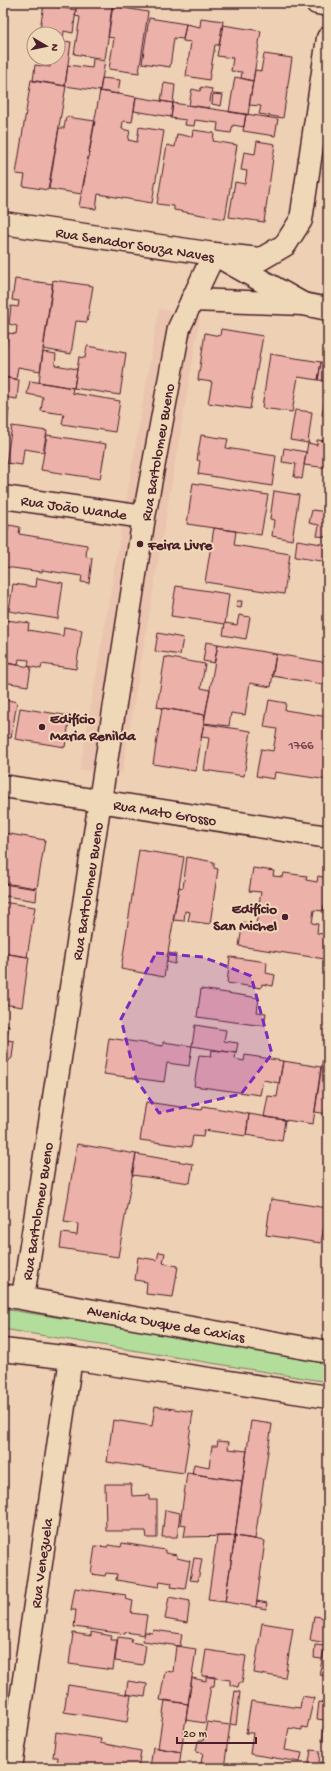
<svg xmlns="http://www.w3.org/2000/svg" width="331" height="1771" viewBox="0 0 331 1771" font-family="'Gochi Hand',sans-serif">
  <rect width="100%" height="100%" fill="#eed0b4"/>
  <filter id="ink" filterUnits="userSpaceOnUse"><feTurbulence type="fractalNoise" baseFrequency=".025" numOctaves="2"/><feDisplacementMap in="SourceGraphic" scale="8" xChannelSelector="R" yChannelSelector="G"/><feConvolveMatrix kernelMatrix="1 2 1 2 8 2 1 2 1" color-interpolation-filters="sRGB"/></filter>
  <g filter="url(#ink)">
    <path fill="#eac4ae" d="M159 309 200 317 122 773 80 770Z"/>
    <path fill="#b2dd9b" stroke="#7e7e63" d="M3 1309 328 1359V1382L3 1329Z"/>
    <path fill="#ecb1a9" stroke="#4a1f2b" d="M59 3H73L72 7 59 5Z
      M77 3 113 5 105 59 74 54 80 17 75 16Z
      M44 5 76 10 73 33 64 31 63 41 71 42 65 86 33 81 35 65 50 67 52 58H50H58V34H39Z
      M112 6 148 12 139 73 109 69 114 38 108 37Z
      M149 18 186 24 183 39 174 38 170 67 142 63Z
      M201 18 223 21 219 45H215L209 80 186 76 191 42 183 41 186 24 200 27Z
      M223 25 261 31 253 81 241 78 242 72 231 71 233 58 217 56Z
      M264 54 292 58 283 118 259 114 261 106 249 105 255 70 261 71Z
      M93 59 105 61 100 91 65 86 68 65 92 68Z
      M235 77 253 81 248 115 229 112Z
      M102 78 120 80 118 94 100 91Z
      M31 80 66 86 48 190 23 186 25 175 16 174Z
      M164 83 175 85 173 103 161 101Z
      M201 87 212 89 209 108 189 105 192 89 200 91Z
      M100 91 136 97 132 122 123 121 122 129 130 131 128 140 137 142 139 127 164 131 152 203 98 194 96 209 79 207Z
      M213 94 223 95 221 106 212 104Z
      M136 97 173 103 171 117 134 111Z
      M173 103 246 114 244 127 233 125 231 133 217 131 218 123 195 120 194 126 185 125 186 120 171 118Z
      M246 114 278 119 275 136 243 131Z
      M66 117 95 121 82 194 49 189 59 128H64Z
      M193 130 214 133 213 141 237 145 225 219 174 210V206L157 204 167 145 175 147 177 134 192 137Z
      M257 141 275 144 264 222 229 217 235 182 245 184 247 171 241 170 244 152 255 154Z
      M15 279 53 284 40 371 18 367 16 379 3 377V364L8 333 16 334 17 326 9 324 11 306 18 307 19 301 12 300Z
      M53 280 93 286 87 322 76 321 71 354 43 349Z
      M221 329 263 336 250 409 208 403 212 382 198 380 205 333 220 336Z
      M87 346 126 353 120 395 74 388 79 357 85 358Z
      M43 352 56 354 55 365 77 369 74 388 39 382Z
      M270 354 321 362 318 380 298 377 292 412 262 408Z
      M321 362 328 363V416L322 415 328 381 318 380Z
      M3 377 19 380 17 399 3 397Z
      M30 381 73 388 72 393 120 401 115 432 62 424 64 414 41 411 43 397 27 394Z
      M3 408 9 409 3 448Z
      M295 410 312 412 308 443 290 440Z
      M12 426 47 431 43 452 24 449 22 465 6 463Z
      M47 435 106 444 100 479 41 470Z
      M201 435 228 439 226 448 276 456 272 486 198 474 200 461 197 460Z
      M317 440 328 441V468L304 465 308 443 317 445Z
      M284 448 306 452 302 479 294 477 296 464 282 462Z
      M193 483 268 495 261 535 187 524Z
      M274 491 299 495 292 540 272 536 274 520 270 519Z
      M312 510 328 512V537L317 536 319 525 309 523Z
      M9 525 20 527 19 534 87 545 86 557 92 558 89 583 81 582 82 576 42 570V572L5 567 3 572V533H7Z
      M214 528 236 531 234 545 290 554 284 594 205 582Z
      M297 540 328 545V562L295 557Z
      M37 578 63 583 58 619 9 611 13 584 36 587Z
      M176 586 229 594 225 624 171 616Z
      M237 601H242L241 608 236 607Z
      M3 602 8 603 6 620 3 619Z
      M239 615 250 617 246 639 223 635 225 623 237 625Z
      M6 620 29 623 28 630 63 636 64 627 82 630 76 669 42 664 41 669 28 666 29 660 19 659 18 665 3 662V626L5 627Z
      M158 633 183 638 180 655 155 651Z
      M206 642 218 644 214 663 203 661Z
      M218 644 276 654 271 687 250 683 245 715 231 713 229 726 204 723Z
      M276 654 328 663V685L272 676Z
      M165 657 205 664 201 688 210 690 205 715 157 707Z
      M3 663 31 667 28 686 3 682Z
      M3 699 17 702 11 738 3 737Z
      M269 700 286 703 285 710 328 717V780L275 772 274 779 256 776 261 749 273 751 277 729 264 727Z
      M20 708 70 716 65 747 15 739Z
      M162 708 205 715 196 771 153 764Z
      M204 724 251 731 244 776 204 770 209 738 201 737Z
      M4 833 45 840 37 888 3 883Z
      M139 850 184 857 164 977 121 969Z
      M187 857 214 862V868L218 869 210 924 188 921 190 912 185 911 184 921 173 920 179 887 183 888Z
      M253 868 274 871 273 876 283 877 284 873 307 876 306 880 317 882 318 876 328 878V906L324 905 323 911 314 910 312 923 318 924 317 933 328 935 325 959 239 946 243 922 256 925 261 892 249 891Z
      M3 884 37 889 36 901 6 896 5 901H3Z
      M3 902 35 907 27 957 3 953Z
      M168 953 176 954 175 964 167 962Z
      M8 954 29 957 22 1007 3 1004V961H7Z
      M230 957 267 962 266 973 275 975 273 986 262 984 261 988 227 983Z
      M201 989 259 998 257 1012 266 1013 264 1026 197 1017Z
      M328 1023V1114L315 1112Z
      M3 1024 9 1026 6 1040 14 1041 12 1058 5 1064 3 1063Z
      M195 1025 226 1030 224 1041 238 1043 236 1053 192 1046Z
      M109 1038 163 1046V1042L192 1046 189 1066 167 1063 164 1082 104 1074Z
      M212 1050 236 1053 235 1059 244 1061 245 1055 283 1061 279 1083 263 1080 260 1095 194 1086 199 1055 211 1056Z
      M283 1061 321 1067 313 1124 264 1117 268 1096 277 1097Z
      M146 1102 202 1110 203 1106 249 1114 246 1136 204 1130 203 1137 193 1136 191 1147 140 1140Z
      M249 1114 285 1120 282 1141 246 1135Z
      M77 1144 136 1154 118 1257 60 1248 62 1233 77 1235 78 1224 64 1222Z
      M136 1154 193 1164 190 1183 132 1175Z
      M271 1199 327 1208 321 1243 266 1235Z
      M328 1215V1241L324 1240Z
      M159 1252 165 1253 163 1263 178 1266 173 1297 146 1294 147 1282 135 1280 138 1257 157 1260Z
      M155 1406 193 1412 184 1473 107 1462 113 1420 152 1426Z
      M251 1421 272 1424 255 1539 235 1536Z
      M218 1441 229 1442 228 1449 247 1451 242 1481 192 1474 194 1464 209 1467 212 1446H217Z
      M187 1473 242 1481 235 1536 184 1537 186 1525 180 1524Z
      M105 1484H131L132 1496 149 1495V1500H157V1538H147L146 1531H106Z
      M165 1510 180 1513 177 1537H162Z
      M217 1536H235L225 1602 208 1600Z
      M235 1536 265 1541 256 1607 225 1602Z
      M122 1543 165 1550V1553L177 1555V1558L190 1561 185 1589 171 1587 172 1583 160 1581 159 1587 116 1580 117 1574 106 1573 105 1576 91 1574 95 1546 108 1547 109 1545 121 1547Z
      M194 1558 202 1559 198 1581 190 1580Z
      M75 1588 126 1595 125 1599 133 1601 131 1613 147 1615 144 1635 126 1632 125 1634 74 1627 76 1610H71Z
      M169 1597 190 1601 187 1623 165 1619Z
      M257 1601 267 1603 266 1609 256 1607Z
      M314 1616 328 1618V1631L326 1643 310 1640Z
      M262 1623 293 1628 285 1678 254 1673Z
      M153 1630 182 1634 180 1646 143 1641 145 1632 152 1633Z
      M328 1631V1676L319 1675Z
      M91 1632 112 1636 111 1640H117L113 1670 69 1664 73 1633 91 1636Z
      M118 1637 132 1639 131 1642 146 1645 143 1665 115 1661Z
      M315 1645 325 1646 322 1659 314 1658Z
      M176 1646 196 1649 188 1704 160 1700 165 1671 173 1672Z
      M206 1650 246 1656 242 1683H239L238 1687 230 1685V1680L202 1676Z
      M206 1676 215 1677 214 1686H211L205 1723 186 1720 192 1678 206 1681Z
      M128 1681 147 1684 145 1697 126 1694Z
      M68 1685 131 1695 127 1722 64 1712Z
      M235 1691 240 1692 236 1725 230 1724Z
      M302 1696 314 1698 307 1728 302 1727V1730L289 1728 285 1750 302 1753 300 1762 250 1754 253 1733H246L251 1701 300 1708Z
      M327 1696H328V1741H322L325 1720 317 1719 319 1702 326 1703Z
      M165 1700 188 1704 181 1752 158 1748Z
      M207 1722 230 1725 224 1768H200L203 1753 196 1752 198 1741H203Z
      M56 1732 101 1739 100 1743 141 1751 138 1768 57 1767 58 1757H53Z
      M153 1747 181 1752 179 1768H150Z
      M311 1750 320 1751 319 1762 328 1763V1768H308Z
      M240 1765 259 1768H239Z"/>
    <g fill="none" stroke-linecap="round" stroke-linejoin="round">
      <defs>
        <path id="minor" d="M317 3 328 5
          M3 497 144 517
          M23 1297 144 517 179 328 214 254 261 259 285 245 301 220 328 38
          M11 1768 71 1358"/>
        <path id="tertiary" d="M192 300 303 304
          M3 786 328 837"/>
        <path id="secondary" d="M3 223 214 254 303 304 328 309
          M3 1295 328 1352
          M3 1350 71 1358 328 1397"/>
      </defs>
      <use href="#minor" stroke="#4a1f2b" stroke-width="25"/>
      <use href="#tertiary" stroke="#4a1f2b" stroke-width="25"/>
      <use href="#secondary" stroke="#4a1f2b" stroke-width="25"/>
      <use href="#minor" stroke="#efd8b7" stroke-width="22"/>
      <use href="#tertiary" stroke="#efd8b7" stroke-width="22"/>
      <use href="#secondary" stroke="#efd8b7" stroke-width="22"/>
    </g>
  </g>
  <path fill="#7b2cbf" fill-opacity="0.2" stroke="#7b2cbf" stroke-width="3" stroke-dasharray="8 5" stroke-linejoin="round" d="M156 953 203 957 251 976 272 1054 241 1094 159 1113 136 1079 121 1019Z"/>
  <g fill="#4a1f2b" stroke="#efd8b7" stroke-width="1.5">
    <circle cx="140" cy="544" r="4"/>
    <circle cx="42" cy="727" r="4"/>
    <circle cx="285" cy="917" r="4"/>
  </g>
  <g text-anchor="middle" stroke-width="4" stroke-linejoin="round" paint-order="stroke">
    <g font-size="13" fill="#72444a">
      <text x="301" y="749">1766</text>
    </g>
    <g font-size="15" fill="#4a1f2b" stroke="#efd8b7">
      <text transform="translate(135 244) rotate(9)" y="5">Rua Senador Souza Naves</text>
      <text transform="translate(157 452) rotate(-80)" y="5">Rua Bartolomeu Bueno</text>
      <text transform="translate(74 507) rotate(8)" y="5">Rua João Wande</text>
      <text transform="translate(165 812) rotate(9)" y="5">Rua Mato Grosso</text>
      <text transform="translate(87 891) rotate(-81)" y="5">Rua Bartolomeu Bueno</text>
      <text transform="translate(37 1211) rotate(-81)" y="5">Rua Bartolomeu Bueno</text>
      <text transform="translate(166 1323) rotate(10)" y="5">Avenida Duque de Caxias</text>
      <text transform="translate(41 1563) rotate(-82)" y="5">Rua Venezuela</text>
    </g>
    <g font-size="15" font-weight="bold" fill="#4a1f2b" stroke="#efd8b7" text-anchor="start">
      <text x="148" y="549">Feira Livre</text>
      <text x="50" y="723">Edifício<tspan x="50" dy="17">Maria Renilda</tspan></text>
      <text x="277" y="913" text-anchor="end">Edifício<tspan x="277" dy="17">San Michel</tspan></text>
    </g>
  </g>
  <rect width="331" height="1771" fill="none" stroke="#efd8b7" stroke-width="16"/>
  <rect x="8" y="8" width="315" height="1755" fill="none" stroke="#4a1f2b" stroke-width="1.5" filter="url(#ink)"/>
  <g transform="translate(46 46) rotate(99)"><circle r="19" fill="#efd8b7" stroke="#ad8e7f"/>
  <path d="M0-3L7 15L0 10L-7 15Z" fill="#4a1f2b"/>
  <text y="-6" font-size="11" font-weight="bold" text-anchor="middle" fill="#4a1f2b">N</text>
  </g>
  <path d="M177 1737v6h79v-6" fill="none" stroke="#4a1f2b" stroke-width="2"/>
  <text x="183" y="1737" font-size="12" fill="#4a1f2b" stroke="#efd8b7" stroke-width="3" paint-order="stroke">20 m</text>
</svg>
